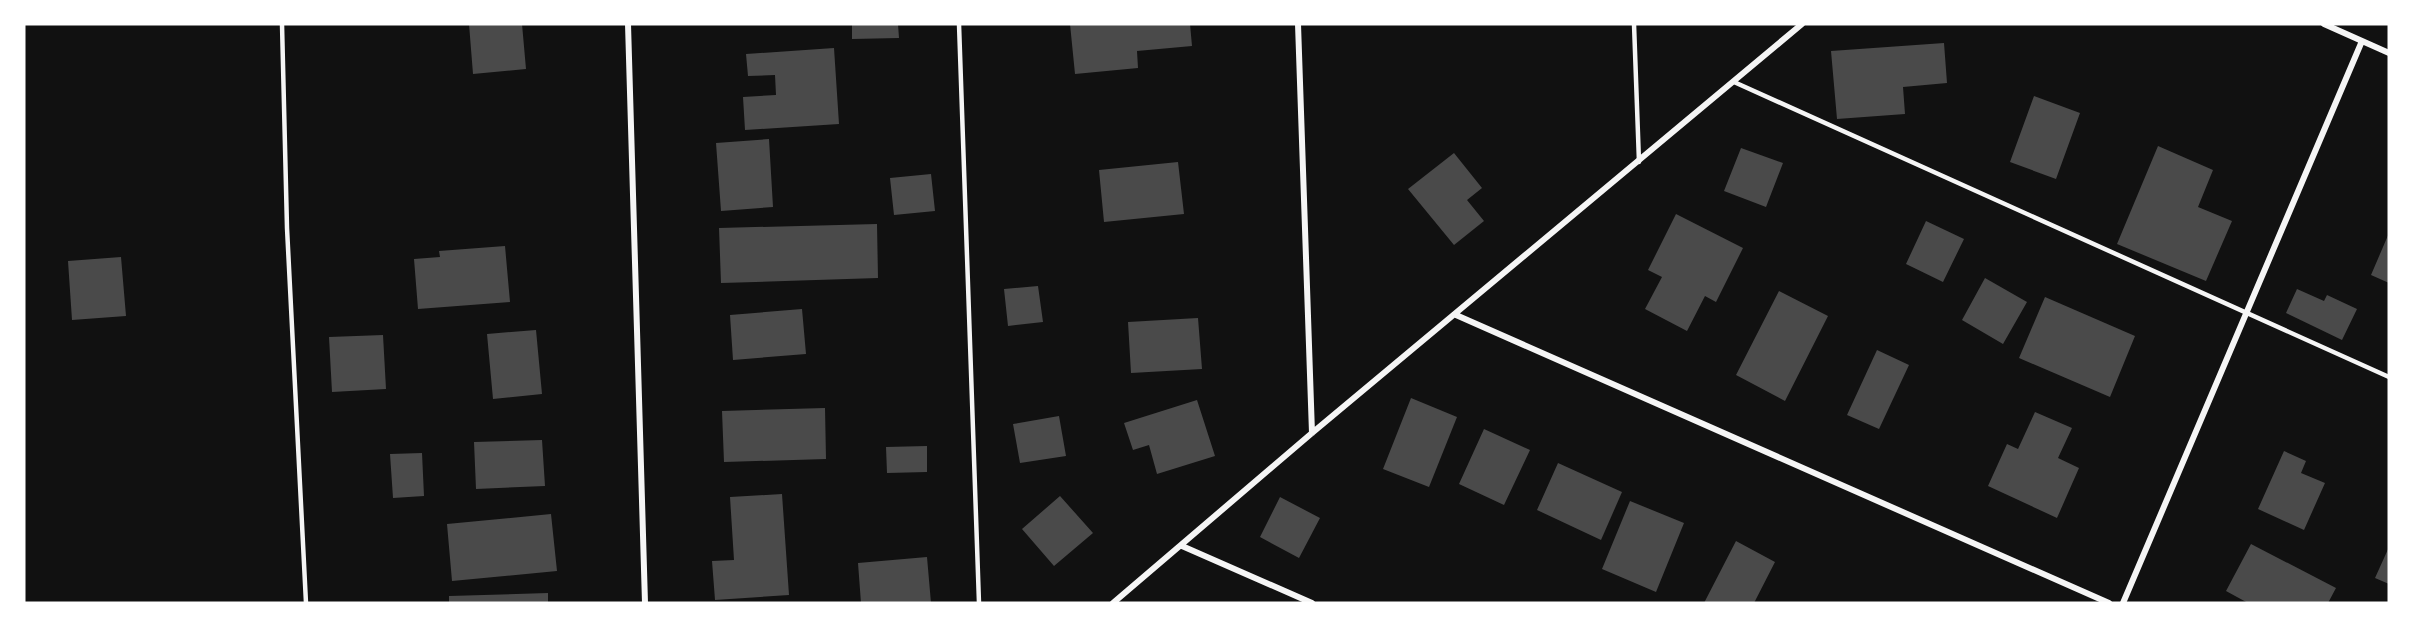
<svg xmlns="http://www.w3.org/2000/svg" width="2413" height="627" viewBox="0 0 2413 627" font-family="Karla,sans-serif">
  <rect width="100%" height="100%" fill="#111"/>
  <path fill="#4a4a4a" d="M469 24H522L526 69 473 74Z
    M852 24H898L899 38 852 39Z
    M1070 24H1190L1192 46 1137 51 1138 68 1075 74Z
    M1944 43 1947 83 1903 87 1905 114 1837 119 1831 51Z
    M834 48 839 124 745 130 743 97 776 95 775 75 748 76 746 54Z
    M2034 96 2080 113 2056 179 2010 162Z
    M769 139 773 207 721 211 716 143Z
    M2158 146 2213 170 2198 207 2232 221 2206 281 2117 244Z
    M1741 148 1783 163 1766 207 1724 191Z
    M1454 153 1482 188 1467 200 1484 221 1454 245 1408 189Z
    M1178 162 1184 214 1104 222 1099 170Z
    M931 174 935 211 894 215 890 178Z
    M1676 214 1743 248 1716 302 1705 296 1687 331 1645 309 1662 277 1648 270Z
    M1926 221 1964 239 1943 282 1906 264Z
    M877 224 878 278 721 283 719 228Z
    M2389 233V283L2371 275Z
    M505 246 510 302 418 309 414 259 440 257 439 251Z
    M121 257 126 316 72 320 68 261Z
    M1985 278 2027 302 2003 344 1962 320Z
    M1038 286 1043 322 1008 326 1004 289Z
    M2297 289 2324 301 2327 295 2357 309 2342 340 2286 313Z
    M1779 291 1828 316 1785 401 1736 375Z
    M2045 297 2135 336 2110 397 2019 358Z
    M802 309 806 354 733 360 730 315Z
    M1198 318 1202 369 1131 373 1128 322Z
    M536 330 542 394 493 399 487 334Z
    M383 335 386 389 332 392 329 337Z
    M1877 350 1909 365 1879 429 1847 415Z
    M1411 398 1457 417 1429 487 1383 469Z
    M1197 400 1215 456 1157 474 1149 445 1133 450 1124 423Z
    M825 408 826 459 724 462 722 411Z
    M2035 412 2072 428 2058 458 2079 468 2057 518 1988 486 2007 444 2018 449Z
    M1059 416 1066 456 1020 463 1013 424Z
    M1484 429 1530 450 1504 505 1459 484Z
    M542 440 545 486 476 489 474 442Z
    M927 446V472L887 473 886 447Z
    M2284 451 2306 461 2301 473 2325 483 2304 530 2258 509Z
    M422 453 424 496 393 498 390 454Z
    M1558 463 1622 492 1601 540 1537 510Z
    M782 494 789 595 715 600 712 561 734 560 730 497Z
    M1060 496 1093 533 1054 566 1022 529Z
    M1280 497 1320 518 1299 558 1260 537Z
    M1630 501 1684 523 1656 592 1602 569Z
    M551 514 557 571 452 581 447 524Z
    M1736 541 1775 562 1754 603H1704Z
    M2251 544 2336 588 2328 603H2248L2226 591Z
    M2389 547V584L2375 578Z
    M927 557 931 603H861L858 563Z
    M548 593V603H449V596Z"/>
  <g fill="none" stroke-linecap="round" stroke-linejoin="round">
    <path stroke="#f5f5f5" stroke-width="4.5" d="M282 24 287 228 306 603
      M959 24 979 603
      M1634 24 1639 162
      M1734 82 2389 377"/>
    <path stroke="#f5f5f5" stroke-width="6" d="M628 24 645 603
      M1298 24 1312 433
      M2324 24 2389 53
      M1456 315 2109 603
      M1182 546 1312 603
      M1113 603 1312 433 1802 24
      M2123 603 2362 41"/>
  </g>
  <rect width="2413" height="627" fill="none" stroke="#ffffff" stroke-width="51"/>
</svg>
